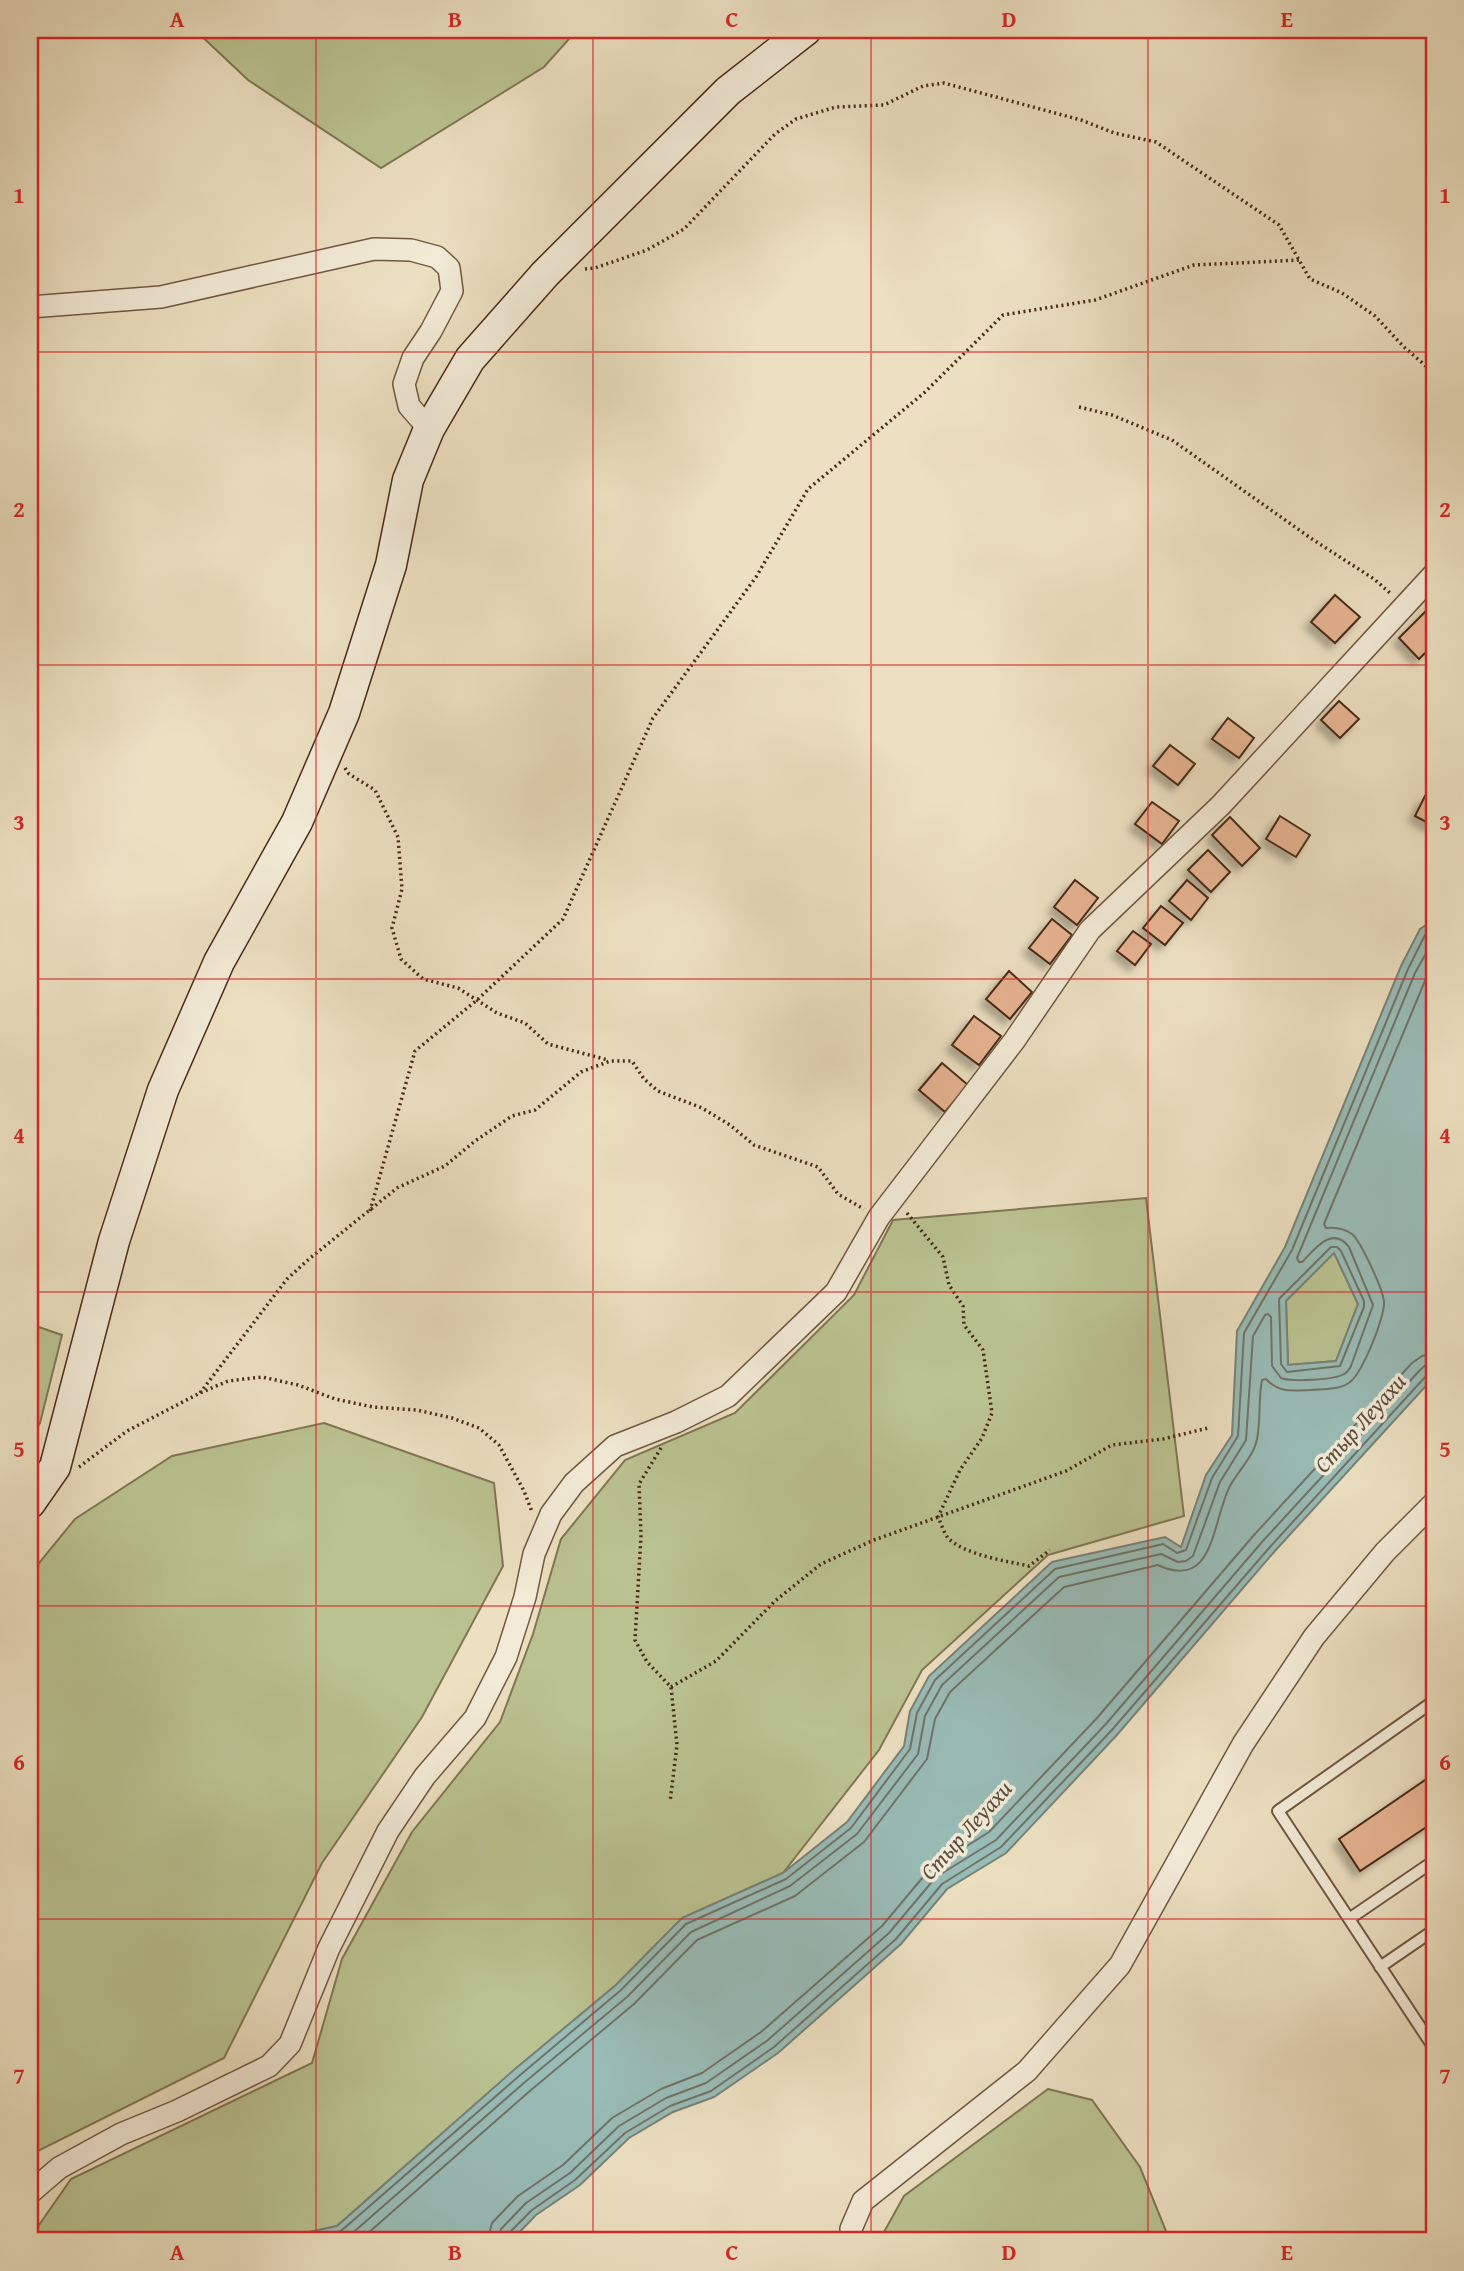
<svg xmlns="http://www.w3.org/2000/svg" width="1464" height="2271" viewBox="0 0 1464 2271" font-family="'Gentium Book Plus',serif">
  <defs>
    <filter id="shadow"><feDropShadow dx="-6" dy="6" stdDeviation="3.5" flood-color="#0004"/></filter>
  </defs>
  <rect width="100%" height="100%" fill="#ece0c1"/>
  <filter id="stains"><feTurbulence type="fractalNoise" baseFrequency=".00286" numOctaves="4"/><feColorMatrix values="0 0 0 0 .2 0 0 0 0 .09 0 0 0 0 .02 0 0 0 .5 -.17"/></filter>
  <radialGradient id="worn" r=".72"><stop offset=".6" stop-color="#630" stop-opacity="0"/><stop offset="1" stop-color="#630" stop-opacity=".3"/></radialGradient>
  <path fill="#bac291" stroke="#817655" stroke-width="2" d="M195 30H577L544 67 381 168 248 80Z
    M1146 1198 1184 1516 1048 1555 922 1670 879 1750 783 1873 682 1918 616 1985 514 2070 337 2226 268 2241H30V2238L71 2179 312 2063 342 1959 412 1832 500 1722 533 1634 561 1539 625 1460 735 1413 854 1295 893 1220Z
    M1334 1252 1358 1304 1336 1361 1288 1365 1286 1301Z
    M30 1324 62 1335 40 1423 30 1442Z
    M324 1423 494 1483 503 1566 422 1717 322 1863 224 2058 30 2155V1574L75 1519 172 1456Z
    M1048 2089 1092 2100 1140 2167 1166 2231 1161 2241H879L904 2196Z"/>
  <path fill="#99bcb7" stroke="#798278" stroke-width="2" fill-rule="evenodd" d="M1434 920V1377L1274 1552 1116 1736 1006 1853 947 1889 901 1944 778 2053 714 2097 673 2112 629 2138 580 2185 536 2215 511 2241H268L337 2226 514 2070 616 1985 682 1918 783 1873 847 1822 904 1746 910 1711 929 1676 1052 1562 1165 1537 1181 1547 1206 1475 1232 1435 1237 1331 1285 1247 1401 966 1420 929ZM1334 1253 1358 1304 1336 1361 1288 1365 1286 1301Z"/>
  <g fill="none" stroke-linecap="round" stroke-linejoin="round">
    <path stroke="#707368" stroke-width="2" d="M1331 1247H1337L1341 1251 1364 1301V1307L1340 1366 1287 1372 1281 1364 1279 1299Z
      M300 2241 341 2231 519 2076 621 1990 686 1924 786 1879 851 1828 910 1749 917 1713 935 1680 1055 1569 1163 1544 1177 1553 1186 1550 1212 1478 1238 1436 1244 1333 1292 1250 1408 969 1425 935 1434 929
      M340 2241 348 2237 525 2082 627 1997 691 1932 790 1886 857 1834 918 1754 925 1716 942 1685 1059 1577 1161 1554 1178 1562 1186 1561 1193 1556 1220 1482 1246 1440 1253 1336 1265 1315 1268 1314 1271 1317 1272 1366 1281 1378C1291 1382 1334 1380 1344 1374 1348 1372 1349 1370 1351 1366L1373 1305 1349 1247C1332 1225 1315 1249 1302 1262H1299L1297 1258 1415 973 1434 939
      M359 2241 531 2090 634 2004 697 1940 795 1896 864 1842 927 1759 935 1719 950 1692 1064 1587 1158 1565C1215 1592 1212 1520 1230 1486 1238 1471 1254 1456 1257 1439 1261 1420 1258 1399 1262 1380L1266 1379C1279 1393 1292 1391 1310 1390 1322 1389 1337 1390 1347 1384 1361 1378 1385 1317 1384 1302 1383 1289 1361 1242 1352 1234 1344 1228 1335 1227 1326 1228L1324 1224 1434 959
      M487 2241 492 2223 518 2196 563 2165 612 2118 661 2089 702 2073 761 2032 882 1926 929 1870 989 1832 1097 1718 1254 1535 1412 1363 1422 1356 1434 1354
      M498 2241 501 2229 526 2203 570 2173 619 2126 666 2098 706 2083 768 2040 889 1933 936 1877 996 1840 1105 1725 1262 1542 1420 1370 1426 1365 1434 1364
      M506 2241 508 2234 532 2210 575 2180 625 2133 670 2106 711 2091 774 2047 896 1939 942 1884 1001 1847 1111 1731 1269 1548 1426 1376 1434 1373"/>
  </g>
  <path fill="#e6b391" stroke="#482a19" stroke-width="2" filter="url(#shadow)" d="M1335 595 1360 617 1335 643 1311 622Z
    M1434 603V644L1419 659 1399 638Z
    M1339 701 1359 719 1340 738 1321 720Z
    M1228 718 1254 738 1239 758 1212 739Z
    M1170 745 1195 764 1178 785 1153 766Z
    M1425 796 1434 801V826L1415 816Z
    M1152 802 1179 821 1162 844 1135 824Z
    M1280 816 1310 835 1296 857 1266 839Z
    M1230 817 1260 848 1242 866 1212 835Z
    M1208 850 1230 872 1211 892 1188 870Z
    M1075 880 1098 898 1077 925 1054 907Z
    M1187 880 1208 898 1191 920 1169 901Z
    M1161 906 1183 923 1165 945 1143 928Z
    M1052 919 1072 935 1050 964 1029 948Z
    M1133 931 1151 944 1135 965 1117 951Z
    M1009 971 1032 992 1010 1019 986 999Z
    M974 1016 1001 1036 979 1065 952 1045Z
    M942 1063 968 1085 945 1112 919 1090Z
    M1434 1774V1822L1360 1871 1339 1839Z"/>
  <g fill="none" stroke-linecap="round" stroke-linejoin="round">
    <defs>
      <path id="lane" d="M1434 1701 1278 1811 1430 2042 1434 2039
        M1349 1919 1434 1861
        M1380 1967 1434 1930"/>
      <path id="street" d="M30 307 161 297 374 249 411 250 437 257 449 268 452 291 431 331 413 358 404 384 409 406 429 429
        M30 2193 59 2168 121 2134 177 2111 269 2066 290 2044 329 1948 388 1831 425 1776 475 1718 506 1657 525 1597 534 1554 551 1514 574 1483 615 1446 676 1422 728 1396 836 1292 879 1217 1014 1041 1090 930 1221 805 1434 574
        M852 2241 851 2229 863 2201 1027 2071 1120 1965 1243 1744 1314 1637 1385 1552 1434 1503"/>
      <path id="secondary" d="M30 1503 55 1467 114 1241 163 1090 219 962 297 822 344 713 391 565 408 480 429 429 470 359 545 274 728 91 806 30"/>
    </defs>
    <use href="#lane" stroke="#715843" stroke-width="14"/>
    <use href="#street" stroke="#715843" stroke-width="24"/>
    <use href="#secondary" stroke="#482a19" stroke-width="33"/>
    <path stroke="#482a19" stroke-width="3.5" stroke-dasharray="2 3.5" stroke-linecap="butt" d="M585 269 595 268 647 250 684 229 775 134 796 119 836 107 884 105 923 86 944 83 1081 120 1114 133 1156 142 1279 225 1310 279 1342 293 1375 316 1404 347 1434 373
      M1079 407 1112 415 1172 440 1312 539 1374 579 1390 593
      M345 768 349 774 375 790 398 837 402 889 392 928 401 959 423 979 458 988 497 1013 525 1023 548 1044 608 1060
      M370 1211 415 1051 477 1000 563 919 653 718 756 577 808 489 924 393 1003 315 1095 300 1194 265 1300 260
      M907 1213 943 1257 949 1285 963 1306 964 1325 983 1350 992 1413 982 1438 960 1470 938 1517C941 1523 944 1533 948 1538 965 1555 1006 1561 1029 1566L1050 1550
      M200 1393 287 1279 309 1259 397 1188 445 1166 475 1141 512 1116 535 1110 581 1072 610 1061H632L644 1079 658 1091 702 1108 730 1125 754 1145 818 1167 838 1194 864 1209
      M661 1448 639 1484 641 1536 635 1640 647 1662 671 1687 677 1745 670 1802
      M79 1467 127 1431 200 1393 228 1381 262 1377 298 1385 335 1399 373 1407 417 1410 452 1418 479 1428 499 1445 524 1491 532 1512
      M671 1687 716 1661 775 1601 821 1564 874 1540 1066 1471 1112 1445 1163 1439 1208 1428"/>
    <use href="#lane" stroke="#f3ebd7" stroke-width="10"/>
    <use href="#street" stroke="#f3ebd7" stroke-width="21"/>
    <use href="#secondary" stroke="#f3ebd7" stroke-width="30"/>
  </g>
  <path fill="none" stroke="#d62828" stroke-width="2" stroke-opacity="0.55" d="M316 30V2241M593 30V2241M871 30V2241M1148 30V2241M30 352H1434M30 665H1434M30 979H1434M30 1292H1434M30 1606H1434M30 1919H1434"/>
  <g text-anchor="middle" stroke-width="7" stroke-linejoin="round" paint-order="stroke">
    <g font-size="23" font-style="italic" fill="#5c4e40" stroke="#f3ebd7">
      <text transform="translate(1360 1423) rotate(-48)" y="8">Стыр Леуахи</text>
      <text transform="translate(966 1830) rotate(-48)" y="8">Стыр Леуахи</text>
    </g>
  </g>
  <rect width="1464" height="2271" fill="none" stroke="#ece0c1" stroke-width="77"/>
  <rect x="38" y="38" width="1388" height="2194" fill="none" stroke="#d62828" stroke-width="2.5"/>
  <g font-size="23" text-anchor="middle" font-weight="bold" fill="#d62828">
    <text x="177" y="27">A</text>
    <text x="455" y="27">B</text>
    <text x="732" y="27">C</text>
    <text x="1009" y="27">D</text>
    <text x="1287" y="27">E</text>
    <text x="19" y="203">1</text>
    <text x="1445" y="203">1</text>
    <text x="19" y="517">2</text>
    <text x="1445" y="517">2</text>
    <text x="19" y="830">3</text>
    <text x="1445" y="830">3</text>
    <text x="19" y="1143">4</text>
    <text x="1445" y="1143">4</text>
    <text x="19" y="1457">5</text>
    <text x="1445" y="1457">5</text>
    <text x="19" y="1770">6</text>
    <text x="1445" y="1770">6</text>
    <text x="19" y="2084">7</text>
    <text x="1445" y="2084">7</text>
    <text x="177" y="2260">A</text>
    <text x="455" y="2260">B</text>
    <text x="732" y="2260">C</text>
    <text x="1009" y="2260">D</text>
    <text x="1287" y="2260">E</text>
  </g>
  <rect width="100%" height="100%" filter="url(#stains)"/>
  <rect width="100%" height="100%" fill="url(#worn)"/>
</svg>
